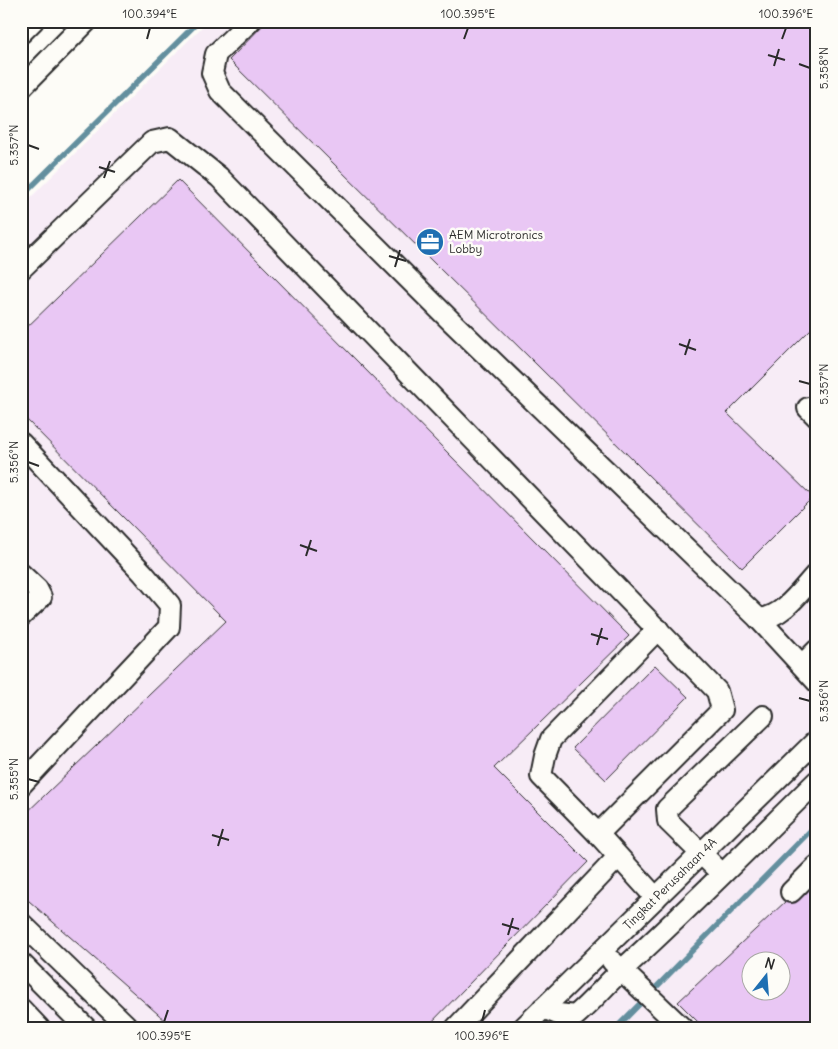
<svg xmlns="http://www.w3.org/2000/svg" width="838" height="1049" viewBox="0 0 838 1049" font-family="Delius,sans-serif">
  <rect width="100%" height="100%" fill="#fdfcf7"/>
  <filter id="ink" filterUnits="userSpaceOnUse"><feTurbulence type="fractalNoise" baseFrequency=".02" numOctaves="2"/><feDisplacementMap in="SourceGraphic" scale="10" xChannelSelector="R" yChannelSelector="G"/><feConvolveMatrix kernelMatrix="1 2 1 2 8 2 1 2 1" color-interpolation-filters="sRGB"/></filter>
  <g filter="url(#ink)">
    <path fill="#f7ecf6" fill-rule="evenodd" d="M208 21H817V1028H21V207ZM750 962H780V992H750Z"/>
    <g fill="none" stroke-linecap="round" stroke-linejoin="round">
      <path stroke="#638f9e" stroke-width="5.5" d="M21 197 199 21
        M616 1028 817 824"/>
    </g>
    <path fill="#e9c7f4" stroke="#2b2b2b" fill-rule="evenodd" d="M267 21H817V323L727 413 813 497 742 568 229 60Z
      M178 180 629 636 494 768 588 862 426 1028H174L21 894V818L226 621 21 414V333Z
      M655 665 688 697 606 780 573 748Z
      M817 872V1028H704L678 1002ZM750 962H780V992H750Z"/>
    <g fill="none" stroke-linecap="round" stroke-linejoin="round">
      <defs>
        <g id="minor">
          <path d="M250 21 216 54 212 73 220 91 450 320 759 619C784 617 801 590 817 573"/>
          <path d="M21 33 33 21"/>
          <path d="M21 88 87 21"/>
          <path d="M21 269 152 142 170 138 219 177 717 691 722 710 598 834"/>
          <path d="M808 408 817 417"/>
          <path d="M21 443 143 573 170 605 169 627 21 785"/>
          <path d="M21 574 37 589 41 597 21 616"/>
          <path d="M759 619 817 682"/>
          <path d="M802 665 817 650"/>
          <path d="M722 874 668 821 667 809 763 716"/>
          <path d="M791 892 817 866"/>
          <path d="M656 898 598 834 541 776 545 756 551 739 658 629"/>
          <path d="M21 923 129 1028"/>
          <path d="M612 961 682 1028"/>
          <path d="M21 963 86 1028"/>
          <path d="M543 1008 558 1014 575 1016C593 1001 607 983 624 968 690 908 753 844 817 781"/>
          <path d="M21 1009 39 1028"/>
          <path d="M456 1028 618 857"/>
          <path id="s1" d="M523 1028 817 740"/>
        </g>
      </defs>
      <use href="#minor" stroke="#2b2b2b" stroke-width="24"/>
      <use href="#minor" stroke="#fdfcf7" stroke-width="20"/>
    </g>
  </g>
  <path fill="none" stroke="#2b2b2b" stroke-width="2" d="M147 39 150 28M464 39 468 28M782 39 786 28M768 55 785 60M799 64 810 68M774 66 779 49M28 145 39 149M99 167 115 172M104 178 110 161M389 256 406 261M395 267 400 250M679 344 696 350M685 355 690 339M799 381 810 384M28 462 39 466M300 545 317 551M306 556 311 540M591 634 608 639M597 645 602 628M799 698 810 701M28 779 39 782M212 835 229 840M218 846 223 829M502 924 519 929M508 935 513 918M164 1022 168 1010M482 1022 485 1010"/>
  <defs>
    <symbol id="office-disc" viewBox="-11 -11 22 22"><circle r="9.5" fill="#1f6fb2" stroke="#fdfcf7"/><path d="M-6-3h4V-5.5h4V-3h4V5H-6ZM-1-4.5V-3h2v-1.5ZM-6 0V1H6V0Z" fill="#fff"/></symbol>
  </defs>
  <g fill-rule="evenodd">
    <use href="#office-disc" x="414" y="226" width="32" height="32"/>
  </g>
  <g text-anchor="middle" stroke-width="5" stroke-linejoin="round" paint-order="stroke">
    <g font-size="12" fill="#2b2b2b" stroke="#fdfcf7" text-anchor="start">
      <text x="449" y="239">AEM Microtronics<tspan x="449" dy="14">Lobby</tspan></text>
    </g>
    <g font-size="12" fill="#2b2b2b" stroke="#fdfcf7">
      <text dy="4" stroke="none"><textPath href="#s1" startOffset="206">Tingkat Perusahaan 4A</textPath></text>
    </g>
  </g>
  <rect width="838" height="1049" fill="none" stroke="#fdfcf7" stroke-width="55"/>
  <g transform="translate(766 976) rotate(17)"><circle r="24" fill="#fdfcf7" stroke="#a9a8a5"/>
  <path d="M0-4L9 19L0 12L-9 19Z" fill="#1f6fb2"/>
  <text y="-8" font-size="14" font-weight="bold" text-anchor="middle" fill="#2b2b2b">N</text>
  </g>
  <rect x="28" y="28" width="782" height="994" fill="none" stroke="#2b2b2b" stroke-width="2"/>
  <g font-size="12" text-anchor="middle" fill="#2b2b2b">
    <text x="150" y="18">100.394°E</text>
    <text x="468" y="18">100.395°E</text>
    <text x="786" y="18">100.396°E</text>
    <text transform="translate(824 68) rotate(-90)" y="4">5.358°N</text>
    <text transform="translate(14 145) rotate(-90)" y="4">5.357°N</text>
    <text transform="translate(824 384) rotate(-90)" y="4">5.357°N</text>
    <text transform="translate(14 462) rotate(-90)" y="4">5.356°N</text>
    <text transform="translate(824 701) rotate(-90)" y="4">5.356°N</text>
    <text transform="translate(14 779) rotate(-90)" y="4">5.355°N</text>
    <text x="164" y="1040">100.395°E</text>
    <text x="482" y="1040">100.396°E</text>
  </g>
</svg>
